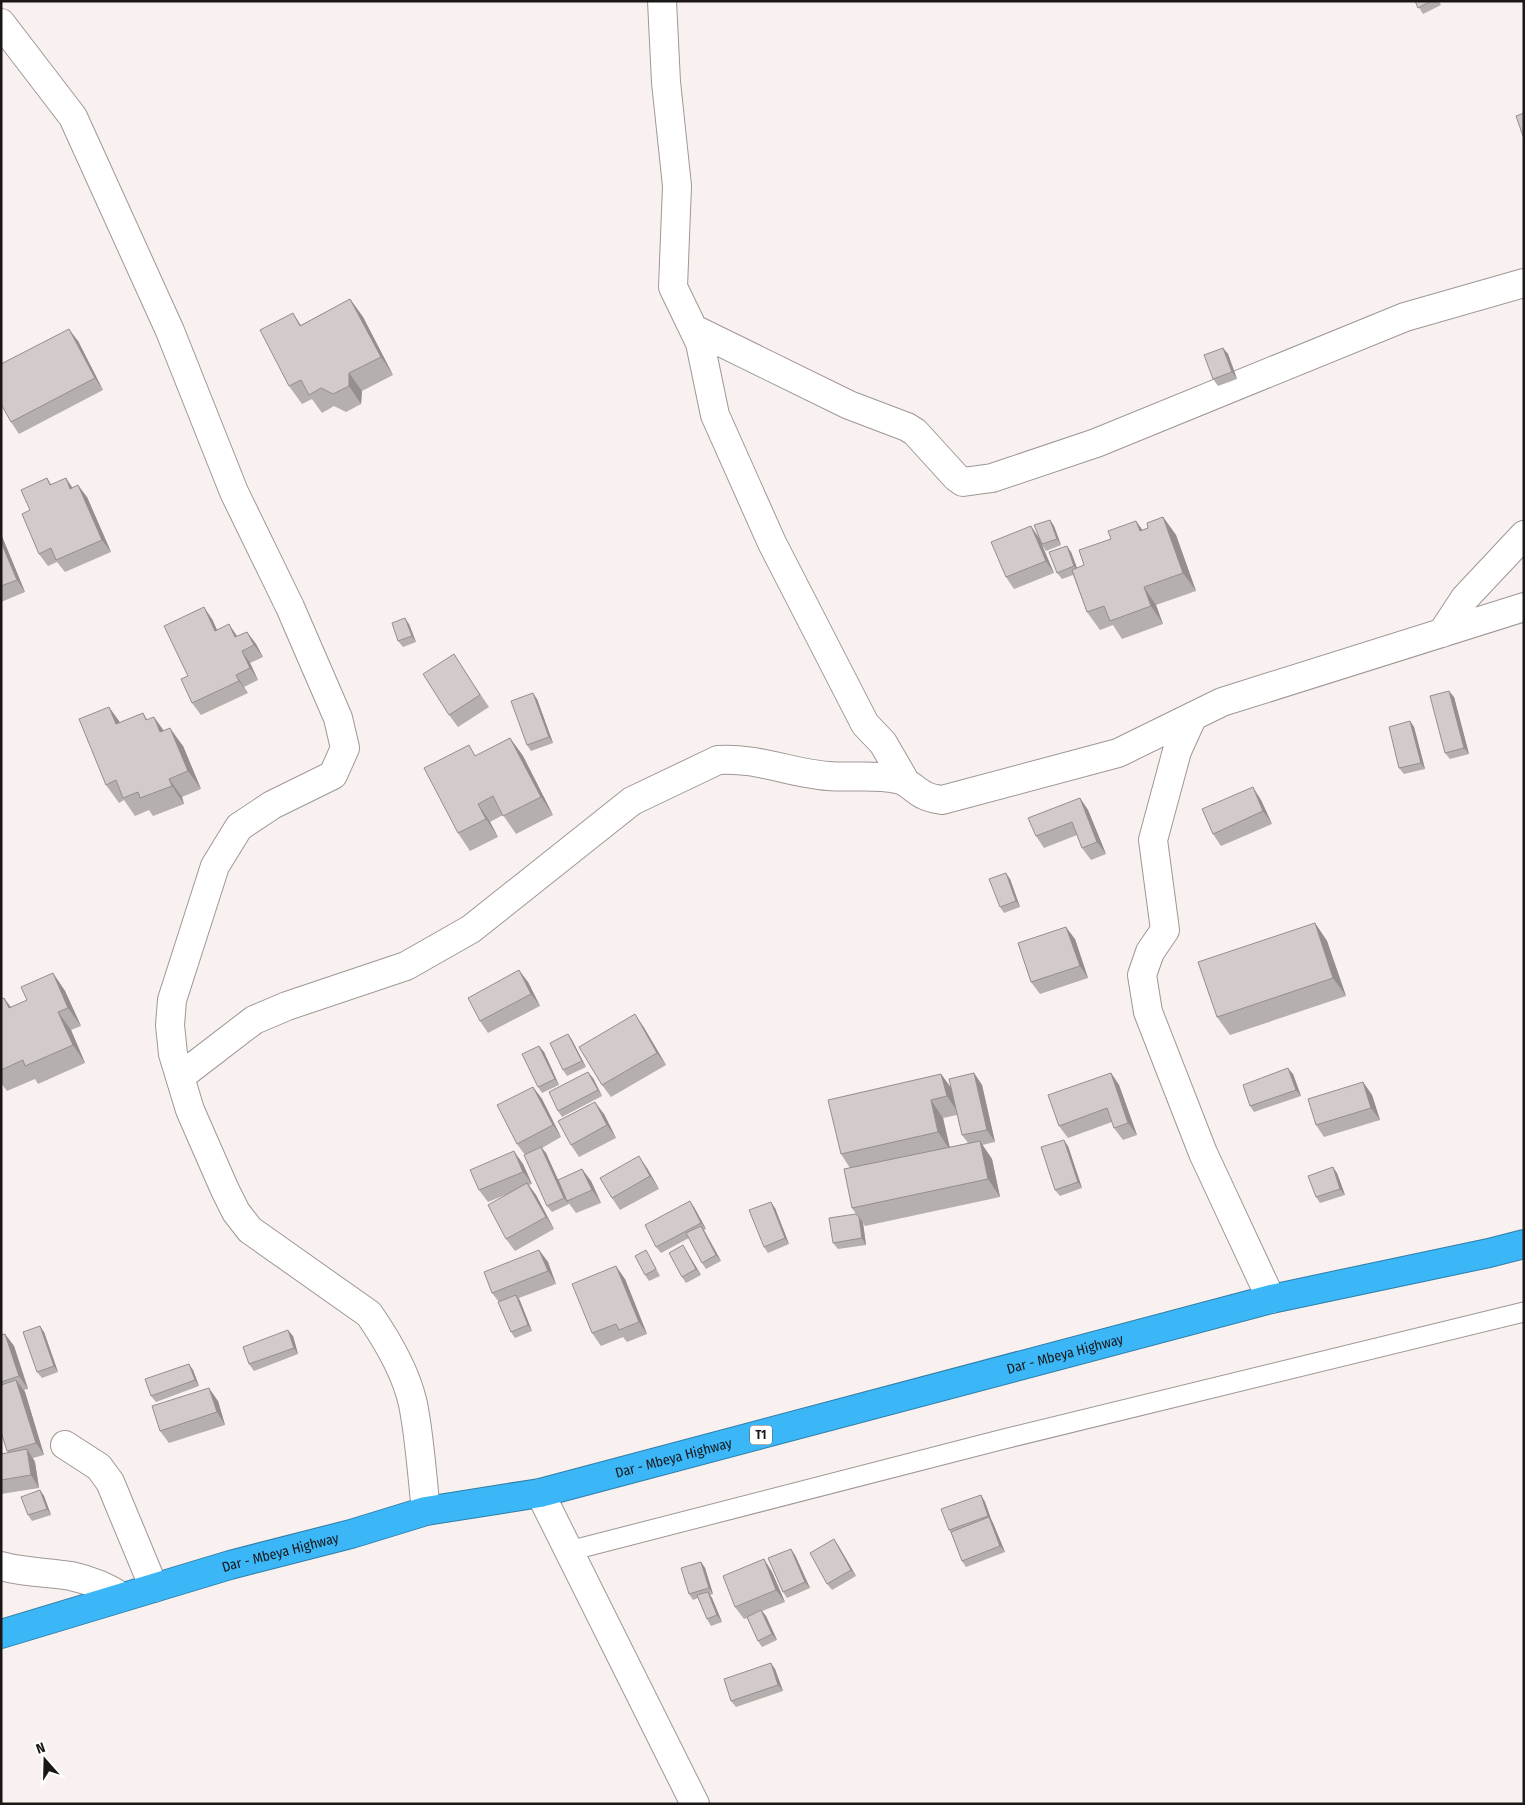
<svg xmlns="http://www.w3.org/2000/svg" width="1525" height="1805" viewBox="0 0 1525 1805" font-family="'Fira Sans Condensed',sans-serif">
  <rect width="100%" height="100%" fill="#f9f1ef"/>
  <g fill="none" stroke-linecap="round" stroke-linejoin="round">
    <defs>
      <path id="lane" d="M569 1551 1004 1439 1524 1312"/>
      <path id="street" d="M662 1 666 82 677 186 673 287 700 343 715 415 772 543 865 724 883 743 905 781
        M1 23 73 117 170 331 234 492 290 607 338 718 345 748 333 775 272 805 239 827 215 866 172 1000 170 1025 173 1054 190 1110 225 1190 236 1212 250 1230 369 1314C387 1340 406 1372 413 1404 420 1439 422 1476 426 1511
        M694 329 849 405 907 427 915 432 956 477 963 482 992 478 1096 443 1405 317 1524 283
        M1442 633 1465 598 1524 535
        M1193 716 1177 751 1153 840 1165 930 1150 952 1142 975 1148 1012 1203 1153 1271 1299
        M181 1076 254 1020 287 1006 406 966 471 929 632 801 718 760C755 757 791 773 828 776 851 778 875 774 897 779 908 781 914 790 924 795 929 798 936 799 942 800L1118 753 1222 702 1524 607
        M65 1445 99 1467 110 1482 154 1588
        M1 1566C26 1573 47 1572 71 1576 89 1580 107 1587 122 1597"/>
      <path id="secondary" d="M540 1493 695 1804"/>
      <g id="highway">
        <path id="s1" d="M1 1634 230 1565 351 1534 426 1511 540 1493 1271 1299 1489 1253 1524 1244"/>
      </g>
    </defs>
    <use href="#lane" stroke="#9e9795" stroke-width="21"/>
    <use href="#street" stroke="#9e9795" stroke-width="30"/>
    <use href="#secondary" stroke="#9e9795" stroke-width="30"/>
    <use href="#highway" stroke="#2f7ea8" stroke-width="30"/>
    <use href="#lane" stroke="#fff" stroke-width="19"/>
    <use href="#street" stroke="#fff" stroke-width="28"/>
    <use href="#secondary" stroke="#fff" stroke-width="28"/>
    <use href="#highway" stroke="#3bb6f6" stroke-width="28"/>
  </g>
  <path fill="#b5afad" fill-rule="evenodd" d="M1415 1H1439L1441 5 1423 14Z
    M350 299 363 317 393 375 362 391 361 404 346 412 334 406 322 413 312 399 302 404 289 386 293 313 301 325Z
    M78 341 103 390 19 434 11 422Z
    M1223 348 1228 354 1237 379 1218 386 1213 379Z
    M47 478 51 484 72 488 87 497 111 552 65 572 57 562 48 566 39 554 30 510Z
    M1163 517 1176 535 1196 591 1156 605 1163 624 1122 639 1113 625 1100 630 1087 612 1073 575 1062 579 1057 573 1071 552 1077 568 1084 565 1111 539 1136 521 1142 530 1148 528Z
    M1050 520 1054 526 1061 545 1046 551 1042 545 1054 573 1014 589 1006 577 1031 526 1039 538Z
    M1 534 25 592 1 602Z
    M212 619 217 630 237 637 247 632 256 644 263 657 250 663 258 680 244 687 248 693 201 715 192 703 188 676Z
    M409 624 416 642 403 647 398 641Z
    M462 667 489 707 458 727 449 715Z
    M1454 697 1469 754 1450 759 1445 753Z
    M537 699 553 743 531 751 527 745Z
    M143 713 147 719 164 731 183 746 201 789 182 797 184 804 153 816 149 810 135 816 124 800 119 803 106 785 120 723Z
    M1410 721 1414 727 1425 769 1404 774 1399 768Z
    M510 738 523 756 553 815 516 834 503 815 490 822 498 837 470 851 458 833 477 756Z
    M1080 798 1088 810 1106 854 1091 860 1082 848 1077 835 1044 848 1036 836Z
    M1261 800 1272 824 1221 846 1213 834Z
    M1010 879 1020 907 1004 913 1000 907Z
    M1315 923 1327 941 1346 996 1230 1035 1217 1017Z
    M1075 939 1088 978 1040 994 1031 982Z
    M53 973 65 991 81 1026 71 1030 85 1063 38 1084 35 1079 7 1091 1 1083V999L4 998 11 1007 27 1000Z
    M528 982 540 1006 488 1033 480 1021Z
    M643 1026 666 1065 611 1097 602 1085Z
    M568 1034 572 1040 586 1067 567 1076 563 1070Z
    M539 1046 544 1052 559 1085 542 1093 538 1087Z
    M974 1073 982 1085 995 1142 982 1145 992 1159 1000 1197 865 1226 863 1223 866 1245 838 1249 833 1243 856 1214 852 1208 850 1168 841 1154 941 1074 951 1088ZM957 1115 962 1135 968 1143 950 1147 943 1118Z
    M1111 1073 1119 1085 1137 1135 1123 1140 1114 1128 1112 1122 1068 1138 1059 1126Z
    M1293 1074 1301 1096 1254 1112 1250 1106Z
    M593 1078 602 1096 562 1117 558 1111Z
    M1363 1082 1372 1095 1380 1120 1324 1137 1316 1125Z
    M533 1087 542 1099 561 1137 542 1148 546 1153 558 1180 582 1169 591 1181 601 1203 576 1213 568 1202 569 1204 552 1212 547 1206 525 1155 517 1144Z
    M604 1114 616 1138 579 1157 571 1145Z
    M1068 1146 1082 1188 1060 1196 1055 1190Z
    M523 1164 532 1184 529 1185 536 1195 554 1229 515 1251 506 1239 505 1195 488 1202 479 1190Z
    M647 1168 659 1189 620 1210 612 1198Z
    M1337 1173 1345 1195 1320 1203 1316 1197Z
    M694 1207 706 1229 704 1230 721 1261 706 1269 702 1263 689 1238 661 1253 656 1247Z
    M775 1208 789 1244 768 1253 764 1247Z
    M539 1250 548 1262 556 1284 519 1298 532 1331 515 1338 511 1332 499 1302 492 1293Z
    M687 1252 701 1275 686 1283 682 1277Z
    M650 1257 660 1276 649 1281 645 1275Z
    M625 1279 647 1334 627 1342 623 1337 601 1346 592 1333Z
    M44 1332 58 1372 42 1378 37 1372Z
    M5 1334 14 1346 28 1389 24 1390 25 1392 44 1455 33 1458 35 1462 39 1488 1 1494V1454L8 1453 1 1432V1335Z
    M293 1336 298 1354 254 1371 249 1364Z
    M193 1370 199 1386 156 1402 151 1396Z
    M218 1401 225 1425 169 1443 160 1431Z
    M40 1490 44 1496 51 1515 32 1521 28 1515Z
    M981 1495 985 1502 991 1519 993 1523 1005 1552 966 1567 962 1561 951 1533 949 1530Z
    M838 1545 856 1576 832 1590 827 1584Z
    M795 1555 810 1588 787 1598 783 1592Z
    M764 1559 772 1572 785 1602 762 1611 766 1616 777 1640 762 1647 758 1641 747 1618 744 1619 735 1607Z
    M701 1562 705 1568 713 1594 710 1595 712 1598 722 1622 711 1626 707 1619 698 1598 693 1600 689 1594Z
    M775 1669 783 1691 736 1707 731 1701Z"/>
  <path fill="#948e8d" d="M350 299 363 317 393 375 381 357Z
    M69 329 78 341 103 390 95 378Z
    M1223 348 1228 354 1237 379 1232 372Z
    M349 373 362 391 361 404 349 386Z
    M66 478 74 490 70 489Z
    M78 485 87 497 111 552 102 540Z
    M1163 517 1176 535 1196 591 1183 573Z
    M1050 520 1054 526 1061 545 1057 539Z
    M1136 521 1149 539 1140 531Z
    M1031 526 1039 538 1054 573 1046 561Z
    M1 534 25 592 17 580 1 542Z
    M1067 546 1071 552 1079 573 1074 566Z
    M1144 587 1156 605 1163 624 1151 606Z
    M204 607 212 619 223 643 215 631Z
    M405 618 409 624 416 642 412 636Z
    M229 624 237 636 235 637Z
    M247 632 256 644 263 657 254 645Z
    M242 651 250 663 258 680 250 668Z
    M236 675 248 693 239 681Z
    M1449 691 1454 697 1469 754 1464 748Z
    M533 693 537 699 553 743 549 737Z
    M109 707 122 725 116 724Z
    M154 717 167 735 160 732Z
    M1410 721 1414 727 1425 769 1421 763Z
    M170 728 183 746 201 789 188 771Z
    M510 738 523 756 553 815 541 797Z
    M169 779 182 797 184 804 172 786Z
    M1253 787 1261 800 1272 824 1263 811Z
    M1080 798 1088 810 1106 854 1097 842Z
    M478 804 490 822 498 837 486 819Z
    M1006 873 1010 879 1020 907 1016 901Z
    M1315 923 1327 941 1346 996 1333 978Z
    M1066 927 1075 939 1088 978 1080 966Z
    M519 970 528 982 540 1006 531 994Z
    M53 973 65 991 81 1026 68 1008Z
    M4 998 17 1016 9 1008Z
    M58 1012 71 1030 85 1063 73 1045Z
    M635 1014 643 1026 666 1065 657 1053Z
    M568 1034 572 1040 586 1067 582 1061Z
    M539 1046 544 1052 559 1085 555 1079Z
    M1288 1068 1293 1074 1301 1096 1296 1090Z
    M588 1072 593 1078 602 1096 598 1090Z
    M974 1073 982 1085 995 1142 987 1130Z
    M1111 1073 1119 1085 1137 1135 1128 1123Z
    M941 1074 954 1092 959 1114 947 1096Z
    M1363 1082 1372 1095 1380 1120 1371 1108Z
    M533 1087 542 1099 561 1137 553 1125Z
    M931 1100 943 1118 950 1150 938 1132Z
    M595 1102 604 1114 616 1138 607 1125Z
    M1064 1140 1068 1146 1082 1188 1078 1182Z
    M980 1141 992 1159 1000 1197 988 1179Z
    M541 1147 546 1153 569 1204 564 1198Z
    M514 1151 523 1164 532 1184 523 1172Z
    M639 1156 647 1168 659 1189 650 1176Z
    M1333 1167 1337 1173 1345 1195 1340 1189Z
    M582 1169 591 1181 601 1203 592 1190Z
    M527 1183 536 1195 554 1229 546 1217Z
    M690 1201 694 1207 706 1229 701 1223Z
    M771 1202 775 1208 789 1244 785 1238Z
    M859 1217 863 1223 866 1245 862 1238Z
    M701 1226 705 1232 721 1261 716 1255Z
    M683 1245 687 1252 701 1275 696 1269Z
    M539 1250 548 1262 556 1284 548 1271Z
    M616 1266 625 1279 647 1334 639 1322Z
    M516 1295 520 1301 532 1331 528 1325Z
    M40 1326 44 1332 58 1372 54 1366Z
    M288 1330 293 1336 298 1354 294 1348Z
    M5 1334 14 1346 28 1389 19 1376Z
    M189 1364 193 1370 199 1386 195 1380Z
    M16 1380 25 1392 44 1455 36 1443Z
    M209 1388 218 1401 225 1425 217 1412Z
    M27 1449 35 1462 39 1488 31 1475Z
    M40 1490 44 1496 51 1515 47 1509Z
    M981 1495 985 1502 991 1519 993 1523 1005 1552 1000 1546 990 1520 988 1516Z
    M834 1539 838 1545 856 1576 851 1570Z
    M791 1549 795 1555 810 1588 805 1582Z
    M764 1559 772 1572 785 1602 776 1590Z
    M701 1562 705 1568 713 1594 709 1588Z
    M708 1592 712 1598 722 1622 717 1615Z
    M761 1610 766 1616 777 1640 772 1634Z
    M771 1663 775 1669 783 1691 778 1685Z"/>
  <path fill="#d3cbc9" stroke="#948e8d" d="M1415 1H1431L1418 8Z
    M1524 113V139L1516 116Z
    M350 299 381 357 349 373V386L333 394 321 388 309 395 301 380 289 386 260 330 293 313 300 326Z
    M69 329 95 378 11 422 1 404V364Z
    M1223 348 1232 372 1213 379 1204 355Z
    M47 478 50 485 66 478 70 489 78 485 102 540 56 560 51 548 39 554 22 514 30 510 21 490Z
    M1163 517 1183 573 1144 587 1151 606 1110 621 1104 606 1087 612 1072 570 1084 565 1079 550 1111 539 1108 531 1136 521 1140 531 1148 528 1147 523Z
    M1050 520 1057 539 1042 544 1034 525Z
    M1031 526 1046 561 1006 577 991 542Z
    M1 542 17 580 1 586Z
    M1067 546 1074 566 1057 573 1049 552Z
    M204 607 215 631 229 624 235 637 247 632 254 645 242 651 250 668 236 675 239 681 192 703 181 679 188 676 164 626Z
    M405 618 412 636 398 641 392 623Z
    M454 654 480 695 449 715 423 674Z
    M1449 691 1464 748 1445 753 1430 696Z
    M533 693 549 737 527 745 511 701Z
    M109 707 116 724 143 713 146 720 154 717 160 732 170 728 188 771 169 779 172 786 140 798 138 792 123 798 116 780 106 785 79 719Z
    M1410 721 1421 763 1399 768 1389 727Z
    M510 738 541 797 503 816 493 796 478 804 486 819 458 833 424 768 469 745 475 756Z
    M1253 787 1263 811 1213 834 1202 809Z
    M1080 798 1097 842 1082 848 1072 822 1036 836 1028 818Z
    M1006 873 1016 901 1000 907 989 879Z
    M1315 923 1333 978 1217 1017 1198 962Z
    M1066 927 1080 966 1031 982 1018 943Z
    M519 970 531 994 480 1021 468 998Z
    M53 973 68 1008 58 1012 73 1045 25 1066 23 1060 1 1070V999L4 998 9 1008 27 1000 21 987Z
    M635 1014 657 1053 602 1085 579 1047Z
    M568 1034 582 1061 563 1070 550 1043Z
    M539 1046 555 1079 538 1087 522 1054Z
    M1288 1068 1296 1090 1250 1106 1243 1085Z
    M588 1072 598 1090 558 1111 549 1092Z
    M974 1073 987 1130 962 1135 949 1079Z
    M1111 1073 1128 1123 1114 1128 1107 1108 1059 1126 1048 1095Z
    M941 1074 947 1096 931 1100 938 1132 841 1154 828 1100Z
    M1363 1082 1371 1108 1316 1125 1308 1099Z
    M533 1087 553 1125 517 1144 497 1105Z
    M595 1102 607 1125 571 1145 558 1121Z
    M1064 1140 1078 1182 1055 1190 1041 1147Z
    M980 1141 988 1179 852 1208 844 1169Z
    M541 1147 564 1198 547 1206 524 1155Z
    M514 1151 523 1172 479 1190 470 1170Z
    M639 1156 650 1176 612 1198 600 1178Z
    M1333 1167 1340 1189 1316 1197 1308 1176Z
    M582 1169 592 1190 567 1201 558 1180Z
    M527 1183 546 1217 506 1239 488 1205Z
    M690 1201 701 1223 656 1247 645 1225Z
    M771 1202 785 1238 764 1247 749 1210Z
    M856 1214 859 1217 862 1238 833 1243 829 1218Z
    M701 1226 716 1255 702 1263 686 1233Z
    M683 1245 696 1269 682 1277 669 1253Z
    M539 1250 548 1271 492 1293 484 1272Z
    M646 1250 656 1269 645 1275 635 1256Z
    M616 1266 639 1322 619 1330 616 1324 592 1333 572 1284Z
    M516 1295 528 1325 511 1332 498 1302Z
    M40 1326 54 1366 37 1372 23 1332Z
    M288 1330 294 1348 249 1364 243 1347Z
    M5 1334 19 1376 1 1382V1335Z
    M189 1364 195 1380 151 1396 145 1379Z
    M16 1380 36 1443 7 1451 1 1432V1385Z
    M209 1388 217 1412 160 1431 152 1406Z
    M27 1449 31 1475 1 1480V1454Z
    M40 1490 47 1509 28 1515 21 1497Z
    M981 1495 988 1516 949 1530 941 1509Z
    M989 1517 1000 1546 962 1561 951 1532Z
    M834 1539 851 1570 827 1584 810 1553Z
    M791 1549 805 1582 783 1592 768 1558Z
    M764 1559 776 1590 735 1607 723 1576Z
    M701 1562 709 1588 689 1594 681 1568Z
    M708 1592 717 1615 707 1619 697 1595Z
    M761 1610 772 1634 758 1641 747 1617Z
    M771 1663 778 1685 731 1701 724 1679Z"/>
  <g text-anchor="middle" stroke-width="4" stroke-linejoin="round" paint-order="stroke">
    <rect fill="#fff" stroke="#5f5d5c" stroke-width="1" x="750" y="1425.5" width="22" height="19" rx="4"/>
    <g font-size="12" font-weight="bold" fill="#1a1716">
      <text x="761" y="1439">T1</text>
    </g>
    <g font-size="14" fill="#1a1716" stroke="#fff">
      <text dy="5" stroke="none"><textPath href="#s1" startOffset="1101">Dar - Mbeya Highway</textPath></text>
      <text dy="5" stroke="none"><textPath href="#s1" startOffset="696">Dar - Mbeya Highway</textPath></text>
      <text dy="5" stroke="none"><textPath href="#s1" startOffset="291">Dar - Mbeya Highway</textPath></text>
    </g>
  </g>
  <rect width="1525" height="1805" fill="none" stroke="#1a1716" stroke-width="5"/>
  <g transform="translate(45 1760) rotate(340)" stroke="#ffffff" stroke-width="4" paint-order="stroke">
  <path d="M0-4L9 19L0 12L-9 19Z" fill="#1a1716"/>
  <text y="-8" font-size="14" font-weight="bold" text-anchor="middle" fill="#1a1716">N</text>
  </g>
</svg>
